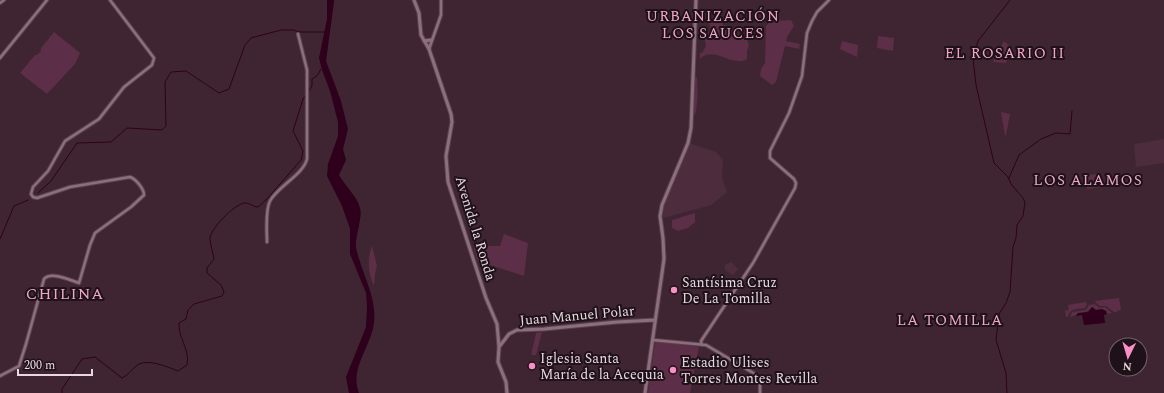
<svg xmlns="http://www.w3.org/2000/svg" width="1164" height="393" viewBox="0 0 1164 393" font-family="Spectral,serif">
  <rect width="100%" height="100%" fill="#3f2532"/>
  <path fill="#4d2c3d" d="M1164 139V163L1136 167 1134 144Z
    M689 143 716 152 723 160 722 178 727 192 711 205 663 218V208Z
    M731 262 738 269 733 275 725 270V265Z"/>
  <path fill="#5c2e47" d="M721 19 723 25 732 28 737 32V34L747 39 749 45 747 51V59C732 68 714 45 700 59V53H702L706 46 704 36 712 30 709 23Z
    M791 20 794 26 787 37 786 41 800 44 799 49 785 46 776 82 772 85 760 76 761 69 765 63 766 26 770 21Z
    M54 32 80 53 75 64 47 94 20 73 35 55H37L41 51V48Z
    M878 36 894 38 893 51 877 48Z
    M842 41 858 45 857 57 840 49Z
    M1004 41 1013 49 1006 63 993 62Z
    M695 77 697 78C698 90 698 103 695 115L693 116Z
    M1001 112 1010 114 1006 135H1005Z
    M1099 174 1101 187 1087 189 1086 175Z
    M695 213V222L688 228 678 231 672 228V220Z
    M504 234 528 243 524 276 478 261 473 246H500Z
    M372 246 377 266 375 274 374 286C368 273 367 259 372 246Z
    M1119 298 1121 310 1117 311V312H1114L1106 306H1100L1096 303 1095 301Z
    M1086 302V304H1087L1085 308C1078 309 1069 308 1068 317H1066L1065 311 1069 310 1068 305Z
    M1094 304 1100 308 1105 307 1112 313 1107 314 1106 311 1102 309 1096 310 1093 307 1088 311 1070 317 1072 312 1086 310 1089 305Z
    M542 332 536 355H531L536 333Z
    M657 341 699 347 690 393H648L655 343Z"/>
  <path fill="#2e001c" d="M327 0H334V2L326 61 341 101 348 129 343 149 346 160 339 175C345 186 357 196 360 208 363 217 355 236 356 247 361 273 377 296 374 323 371 347 349 369 359 393H349L346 377 366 327 367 306 366 293 350 254V229L342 206 327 176 328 164 338 136V122L330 91 322 70 319 58 327 19Z
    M1092 307 1096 310 1102 309 1106 311 1107 314 1104 315 1105 323 1084 325 1082 315 1076 316 1078 313 1088 312Z"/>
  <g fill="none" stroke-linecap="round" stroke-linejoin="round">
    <path stroke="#2e001c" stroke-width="1" d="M308 92 312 86V79L317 76 321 69
      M1009 178 1019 155 1041 139 1056 133 1070 134 1072 111
      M38 193 51 181 77 143 111 142 127 128 162 130 166 126 165 82 171 72 186 71 219 93 229 89 245 45 251 38 281 30H293L300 32H325
      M0 239 14 206 28 200
      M62 393V389L82 359 95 357 122 378C129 375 132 368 139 364 149 359 168 367 178 371L187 365C190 348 178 339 179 323L186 319 188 310 194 304 222 296 224 292 221 285 207 273V268L214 259C213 253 210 244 210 238 211 228 234 205 244 203 248 202 253 207 258 207L267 199 301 160 303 151 293 131 303 99 306 95
      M1007 393 1006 373 996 340 999 314 1006 303 1010 292 1013 247 1016 238 1017 225 1023 216 1025 202 1023 198 1011 184 1008 177 994 163 976 85 973 58 978 41 1010 0"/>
    <defs>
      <path id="tertiary" d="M0 3 4 0
        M429 49 441 15V0
        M0 58 47 0
        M267 242C267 232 265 210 270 201 278 186 303 175 307 159V70L298 34
        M653 340 706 345 755 374 760 381V393
        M702 345 701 341 753 263 795 188 796 183 794 179 770 158V151L789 113 802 76 807 33 812 21 817 12 829 0
        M0 376 19 366 26 344 44 279C51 271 70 280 79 283L90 245 95 233 131 207 144 195C144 189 136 179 130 177L70 187 37 198 33 197 31 194 33 187 48 171 65 141 99 119 124 87 152 65 154 58 110 0"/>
      <path id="secondary" d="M414 0 419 13 421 35 429 49 451 114 452 122 446 156 448 182 486 298 497 324 499 347 498 362 506 382 507 393
        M424 41 431 40
        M499 347 509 334 517 330 544 329 617 322 655 320
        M645 393 664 259 663 238 660 216 662 205 688 143 691 128 696 0"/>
    </defs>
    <use href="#tertiary" stroke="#58424d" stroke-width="4.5"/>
    <use href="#secondary" stroke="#58424d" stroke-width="5"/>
    <use href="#tertiary" stroke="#8d6e7d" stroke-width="2.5"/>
    <use href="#secondary" stroke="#8d6e7d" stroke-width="3"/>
  </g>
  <g fill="#fa8fc8" stroke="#1e1218" stroke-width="1.5">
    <circle cx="674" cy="290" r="4"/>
    <circle cx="532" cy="366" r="4"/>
    <circle cx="673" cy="370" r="4"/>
  </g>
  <g text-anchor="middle" stroke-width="4" stroke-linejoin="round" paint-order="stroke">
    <g font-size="14" fill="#ead8e0" stroke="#1e1218">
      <text transform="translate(476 228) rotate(73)" y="5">Avenida la Ronda</text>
      <text transform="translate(577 315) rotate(-5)" y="5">Juan Manuel Polar</text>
    </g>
    <g font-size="14" fill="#ead8e0" stroke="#1e1218" text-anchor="start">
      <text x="682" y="287">Santísima Cruz<tspan x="682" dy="16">De La Tomilla</tspan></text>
      <text x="540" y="363">Iglesia Santa<tspan x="540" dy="16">María de la Acequia</tspan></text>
      <text x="681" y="367">Estadio Ulises<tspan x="681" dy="16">Torres Montes Revilla</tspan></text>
    </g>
    <g font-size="15" letter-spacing="1" fill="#f0a5cb" stroke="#1e1218">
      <text x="713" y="21">URBANIZACIÓN<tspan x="713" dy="17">LOS SAUCES</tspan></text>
      <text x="1005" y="58">EL ROSARIO II</text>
      <text x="1088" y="185">LOS ALAMOS</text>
      <text x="950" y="325">LA TOMILLA</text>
    </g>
    <g font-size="16" letter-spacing="1" fill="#f0a5cb" stroke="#1e1218">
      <text x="65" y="299">CHILINA</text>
    </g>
  </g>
  <g transform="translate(1128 357) rotate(185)"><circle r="19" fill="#1e1218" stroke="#706168"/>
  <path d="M0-3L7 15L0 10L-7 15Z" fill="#fa8fc8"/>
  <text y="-6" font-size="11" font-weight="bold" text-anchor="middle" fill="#ead8e0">N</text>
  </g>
  <path d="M18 369v6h74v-6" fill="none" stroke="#ead8e0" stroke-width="2"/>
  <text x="24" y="369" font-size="12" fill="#ead8e0" stroke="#1e1218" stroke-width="3" paint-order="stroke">200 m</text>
</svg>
